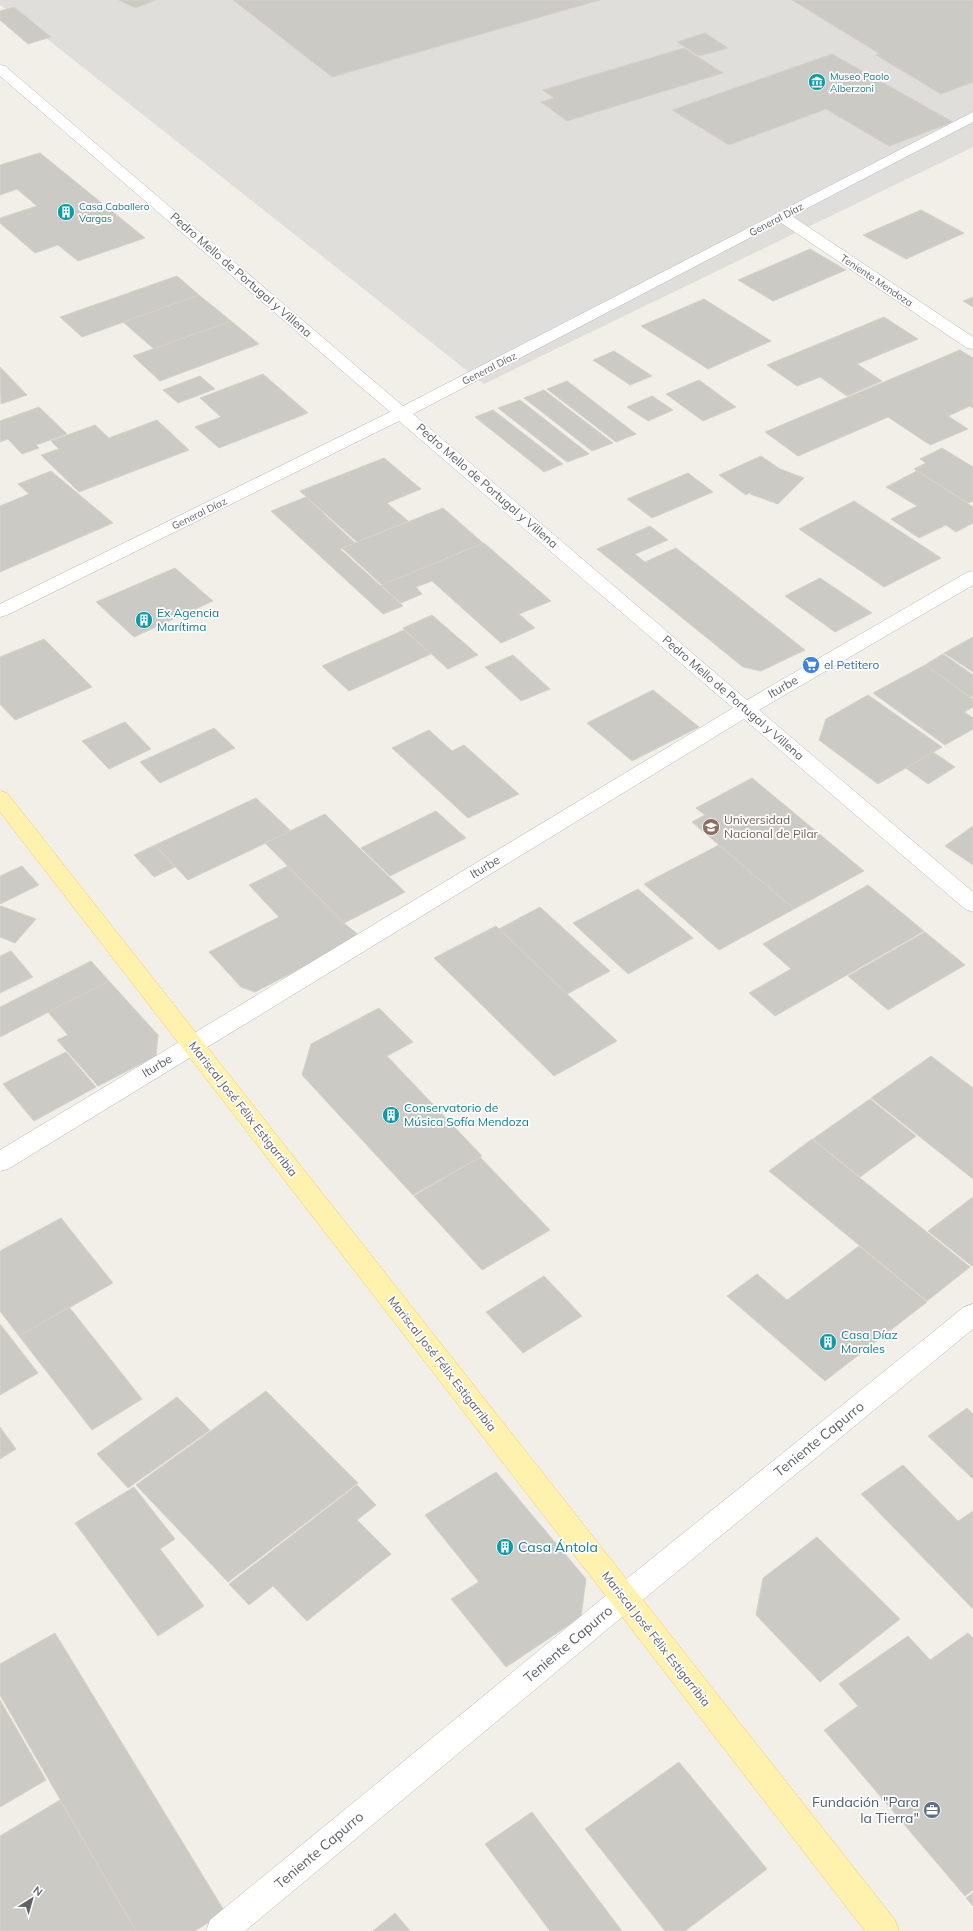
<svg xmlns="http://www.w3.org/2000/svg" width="973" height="1931" viewBox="0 0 973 1931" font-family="Mulish,sans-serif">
  <rect width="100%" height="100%" fill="#f1efe8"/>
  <path fill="#e0deda" d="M0 0H973V147L484 384 42 35 0 5Z"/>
  <path fill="#cccac5" stroke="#d6d1c6" d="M119 0H156L135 8Z
    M233 0H600L332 77Z
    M792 0H973V82L941 94 876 55 880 54Z
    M14 7 51 37 28 44 0 20V11Z
    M705 33 728 48 699 56 677 42Z
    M684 48 723 73 567 121 541 102 554 98 543 90Z
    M832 54 953 122 889 146 826 109 729 145 672 110Z
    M40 153 145 238 78 261 58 245 35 253 0 223V218L37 206 17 189 0 195V165Z
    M921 210 964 233 906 259 863 235Z
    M810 249 846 270 773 301 738 280Z
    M177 276 199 295 82 337 60 317Z
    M199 295 231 321 154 349 123 322Z
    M973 297V307L963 301Z
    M704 299 771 341 708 369 641 326Z
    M884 317 918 339 857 364 882 381 847 396 820 377 797 386 767 365Z
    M231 321 259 344 160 381 133 356Z
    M960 350 973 358V408L970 406 948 416 968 429 930 445 888 417 798 456 765 432Z
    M614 351 652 376 630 385 593 360Z
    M0 367 27 395 1 404Z
    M263 374 308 413 219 448 195 427 221 417 200 398Z
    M200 376 215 389 178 403 163 390Z
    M699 380 736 407 703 421 666 394Z
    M567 381 636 434 616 442 547 389Z
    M544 390 613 443 592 451 524 398Z
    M652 396 673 410 648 421 627 407Z
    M520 400 589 454 567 462 498 408Z
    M39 407 67 434 36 445 39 448 22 454 8 439 0 442V421Z
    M493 410 563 464 544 472 475 417Z
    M157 420 189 450 79 492 41 455 59 449 51 441 95 425 109 438Z
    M942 448 973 467V501L968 503 914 469 926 463 920 459Z
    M761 456 780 469 804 478 778 504 750 494 751 492 746 495 719 475Z
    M384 458 421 489 387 503 408 521 357 542 300 491Z
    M51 471 113 523 0 572V506L29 494 18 484Z
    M917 471 973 507V523L956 532 946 525 919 538 891 519 917 506 886 487Z
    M688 473 713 492 652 518 627 499Z
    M306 497 355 543 340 549 403 606 383 614 271 511Z
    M854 501 941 558 884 587 799 529Z
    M443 508 483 543 382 585 342 548Z
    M650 526 668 540 635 554 645 562 676 548 805 650 761 671 743 667 597 549Z
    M484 543 551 601 519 614 535 628 501 643 432 581 416 587 422 594 401 603 381 585Z
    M175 568 213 601 134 637 96 602Z
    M820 578 872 613 835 632 785 596Z
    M432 615 478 655 448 669 403 628Z
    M404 630 431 654 349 691 322 666Z
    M973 637V672L944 653Z
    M44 639 92 687 15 720 0 704V657Z
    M943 654 973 675V696L971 697 925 665Z
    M513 655 550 689 521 701 485 667Z
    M925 665 973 699V707L964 712 973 718V729L945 745 873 693Z
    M653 690 699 727 632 761 587 723Z
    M868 695 942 747 878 784 819 740 826 719Z
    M125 722 151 749 109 769 82 741Z
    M214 728 235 748 160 783 140 762Z
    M429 730 452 751 464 745 519 794 468 818 392 748Z
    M933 752 955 767 928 784 906 768Z
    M752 778 864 871 794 909 692 822 705 815 696 808Z
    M256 798 291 831 188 880 155 845Z
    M436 811 466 838 390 876 361 848Z
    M325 814 360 849 405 892 344 923 265 843Z
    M973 826V865L945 846Z
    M155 845 175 867 154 877 134 855Z
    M719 845 794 909 719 950 644 884Z
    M22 866 39 885 0 904V876Z
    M288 866 344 923 361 937 255 992 241 987 209 952 279 917 249 885Z
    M868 885 924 931 775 1016 749 993 791 969 763 944Z
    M638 889 693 938 628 974 573 923Z
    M1 906 36 919 15 943 0 937V907Z
    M540 907 610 971 567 994 499 929Z
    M496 926 567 994 617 1041 554 1076 434 958Z
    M925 932 965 965 888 1010 848 976Z
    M11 951 33 977 0 993V956Z
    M91 961 109 981 0 1037V1007Z
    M109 981 158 1035 156 1056 98 1086 57 1040 68 1035 48 1012Z
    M379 1008 413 1042 387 1056 482 1156 413 1195 302 1075 311 1044Z
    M66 1052 96 1087 34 1121 3 1084Z
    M931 1056 973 1088V1179L871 1098Z
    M870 1099 916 1136 860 1177 813 1139Z
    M812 1139 871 1187 970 1267 927 1301 769 1171Z
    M480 1157 550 1230 482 1270 414 1196Z
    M973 1197V1265L972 1266 928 1231Z
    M61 1218 113 1283 19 1336 0 1311V1251Z
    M859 1246 927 1302 825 1381 727 1296 757 1274 787 1300Z
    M544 1276 582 1316 523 1353 486 1312Z
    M69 1307 142 1399 92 1430 19 1336Z
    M0 1324 38 1373 0 1395Z
    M266 1391 358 1483 228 1582 136 1485Z
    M177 1397 210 1430 128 1488 97 1454Z
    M967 1408 973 1414V1479L928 1436Z
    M0 1427 16 1449 0 1459Z
    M903 1465 958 1521 973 1511V1609L861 1494Z
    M496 1472 586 1579 581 1617 506 1667 451 1599 479 1582 425 1515Z
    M357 1485 376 1505 357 1520 391 1554 307 1621 273 1586 249 1605 229 1584Z
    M134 1487 175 1539 160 1549 204 1606 158 1636 75 1523Z
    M817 1537 900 1619 820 1682 756 1615 763 1578Z
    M55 1633 225 1912 195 1931H136L0 1695V1664Z
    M968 1633 973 1638V1890L965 1896 824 1730 858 1706 839 1684 908 1636 930 1660Z
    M0 1700 46 1780 0 1807Z
    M679 1762 767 1869 685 1931H665L585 1829Z
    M60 1800 136 1931H0V1836Z
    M532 1812 622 1931H550L485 1844Z
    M973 1893V1906L966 1898Z
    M395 1913 410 1931H373Z"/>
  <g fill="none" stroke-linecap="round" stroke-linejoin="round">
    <defs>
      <path id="minor" d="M0 65 5 66 403 406 973 112V122L792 216 973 337V349L967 348 780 222 413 414 747 700 966 573 973 571V585L759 710 973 892V912L965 909 744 719 8 1169 0 1171V1150L733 708 399 421 7 615 0 617V604L390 412 0 76Z
        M973 1304V1329L634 1607 245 1931H206L210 1920 614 1589 964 1307Z"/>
      <path id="major" d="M0 791 7 793 895 1920 899 1931H865L0 812Z"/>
    </defs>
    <use href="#minor" stroke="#b5b8bc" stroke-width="1"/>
    <use href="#major" stroke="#f2c960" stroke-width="1"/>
    <use href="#minor" fill="#fff" fill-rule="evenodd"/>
    <use href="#major" fill="#fff2af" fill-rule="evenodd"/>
  </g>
  <defs>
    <symbol id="museum-disc" viewBox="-11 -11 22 22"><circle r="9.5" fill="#0f9aa8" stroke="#fff"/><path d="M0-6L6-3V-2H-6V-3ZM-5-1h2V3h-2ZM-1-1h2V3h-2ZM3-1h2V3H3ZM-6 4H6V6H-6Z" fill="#fff"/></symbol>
    <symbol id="building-disc" viewBox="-11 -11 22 22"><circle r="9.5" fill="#0f9aa8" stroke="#fff"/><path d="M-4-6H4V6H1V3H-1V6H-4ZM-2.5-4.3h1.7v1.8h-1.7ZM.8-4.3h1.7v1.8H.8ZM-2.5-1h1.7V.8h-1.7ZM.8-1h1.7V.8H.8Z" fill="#fff"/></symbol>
    <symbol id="supermarket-disc" viewBox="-11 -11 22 22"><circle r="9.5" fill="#3f7fe0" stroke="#fff"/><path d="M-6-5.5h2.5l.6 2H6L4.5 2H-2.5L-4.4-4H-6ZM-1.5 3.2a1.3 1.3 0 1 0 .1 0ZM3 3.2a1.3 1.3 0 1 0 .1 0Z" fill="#fff"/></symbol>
    <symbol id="university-disc" viewBox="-11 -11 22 22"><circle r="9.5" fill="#8d6e63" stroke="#fff"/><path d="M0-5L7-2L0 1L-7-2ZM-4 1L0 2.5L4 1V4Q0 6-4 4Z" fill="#fff"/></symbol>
    <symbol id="office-disc" viewBox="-11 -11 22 22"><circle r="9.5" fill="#5c6f8a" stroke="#fff"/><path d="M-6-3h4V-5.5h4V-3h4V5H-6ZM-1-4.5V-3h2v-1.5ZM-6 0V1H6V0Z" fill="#fff"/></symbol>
  </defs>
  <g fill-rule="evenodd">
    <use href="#museum-disc" x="807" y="72" width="20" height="20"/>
    <use href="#building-disc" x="56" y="202" width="20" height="20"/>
    <use href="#building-disc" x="134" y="610" width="20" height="20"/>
    <use href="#supermarket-disc" x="801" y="655" width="20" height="20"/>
    <use href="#university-disc" x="701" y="817" width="20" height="20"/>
    <use href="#building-disc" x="381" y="1105" width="20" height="20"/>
    <use href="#building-disc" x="818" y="1332" width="20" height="20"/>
    <use href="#building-disc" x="495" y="1537" width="20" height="20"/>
    <use href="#office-disc" x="922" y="1800" width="20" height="20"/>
  </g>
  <g text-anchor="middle" stroke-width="3.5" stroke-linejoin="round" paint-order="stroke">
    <g font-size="10" fill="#0d838f" stroke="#fff" text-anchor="start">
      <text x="830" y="80">Museo Paolo<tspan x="830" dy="12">Alberzoni</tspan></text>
      <text x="79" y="210">Casa Caballero<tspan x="79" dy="12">Vargas</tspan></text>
    </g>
    <g font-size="10" fill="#5f6368" stroke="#fff">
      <text transform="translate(776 219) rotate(-28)" y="4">General Díaz</text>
      <text transform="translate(877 280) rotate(34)" y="4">Teniente Mendoza</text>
      <text transform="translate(489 368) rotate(-27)" y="4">General Díaz</text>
      <text transform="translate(199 513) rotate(-26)" y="4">General Díaz</text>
    </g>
    <g font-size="12" fill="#5f6368" stroke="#fff">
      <text transform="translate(241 275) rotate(41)" y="4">Pedro Mello de Portugal y Villena</text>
      <text transform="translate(487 486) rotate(41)" y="4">Pedro Mello de Portugal y Villena</text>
      <text transform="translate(783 687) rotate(-30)" y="4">Iturbe</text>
      <text transform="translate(733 698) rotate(41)" y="4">Pedro Mello de Portugal y Villena</text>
      <text transform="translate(485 867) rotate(-31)" y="4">Iturbe</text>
      <text transform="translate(157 1066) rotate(-31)" y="4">Iturbe</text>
      <text transform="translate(243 1109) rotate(52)" y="4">Mariscal José Félix Estigarribia</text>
      <text transform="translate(442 1364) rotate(52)" y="4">Mariscal José Félix Estigarribia</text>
      <text transform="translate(656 1639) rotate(52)" y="4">Mariscal José Félix Estigarribia</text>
    </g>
    <g font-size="12" fill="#0d838f" stroke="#fff" text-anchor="start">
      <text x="157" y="617">Ex Agencia<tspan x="157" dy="14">Marítima</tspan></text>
      <text x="404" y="1112">Conservatorio de<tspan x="404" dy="14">Música Sofía Mendoza</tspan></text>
      <text x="841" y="1339">Casa Díaz<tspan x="841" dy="14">Morales</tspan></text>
    </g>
    <g font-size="12" fill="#366cbe" stroke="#fff" text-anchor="start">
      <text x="824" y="669">el Petitero</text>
    </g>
    <g font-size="12" fill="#785e54" stroke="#fff" text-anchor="start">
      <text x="724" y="824">Universidad<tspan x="724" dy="14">Nacional de Pilar</tspan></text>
    </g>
    <g font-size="14" fill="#5f6368" stroke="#fff">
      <text transform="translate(819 1439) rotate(-39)" y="5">Teniente Capurro</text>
      <text transform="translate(568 1644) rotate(-40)" y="5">Teniente Capurro</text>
      <text transform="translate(319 1850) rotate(-40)" y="5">Teniente Capurro</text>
    </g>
    <g font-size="14" fill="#0d838f" stroke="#fff" text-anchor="start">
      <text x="518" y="1552">Casa Ántola</text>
    </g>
    <g font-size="14" fill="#4e5e75" stroke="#fff" text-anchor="end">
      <text x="919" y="1807">Fundación "Para<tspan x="919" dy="16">la Tierra"</tspan></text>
    </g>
  </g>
  <g transform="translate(32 1899) rotate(37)" stroke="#ffffff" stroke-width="3" paint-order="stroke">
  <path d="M0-3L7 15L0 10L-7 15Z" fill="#5f6368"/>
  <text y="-6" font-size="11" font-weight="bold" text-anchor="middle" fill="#5f6368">N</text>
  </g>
</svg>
